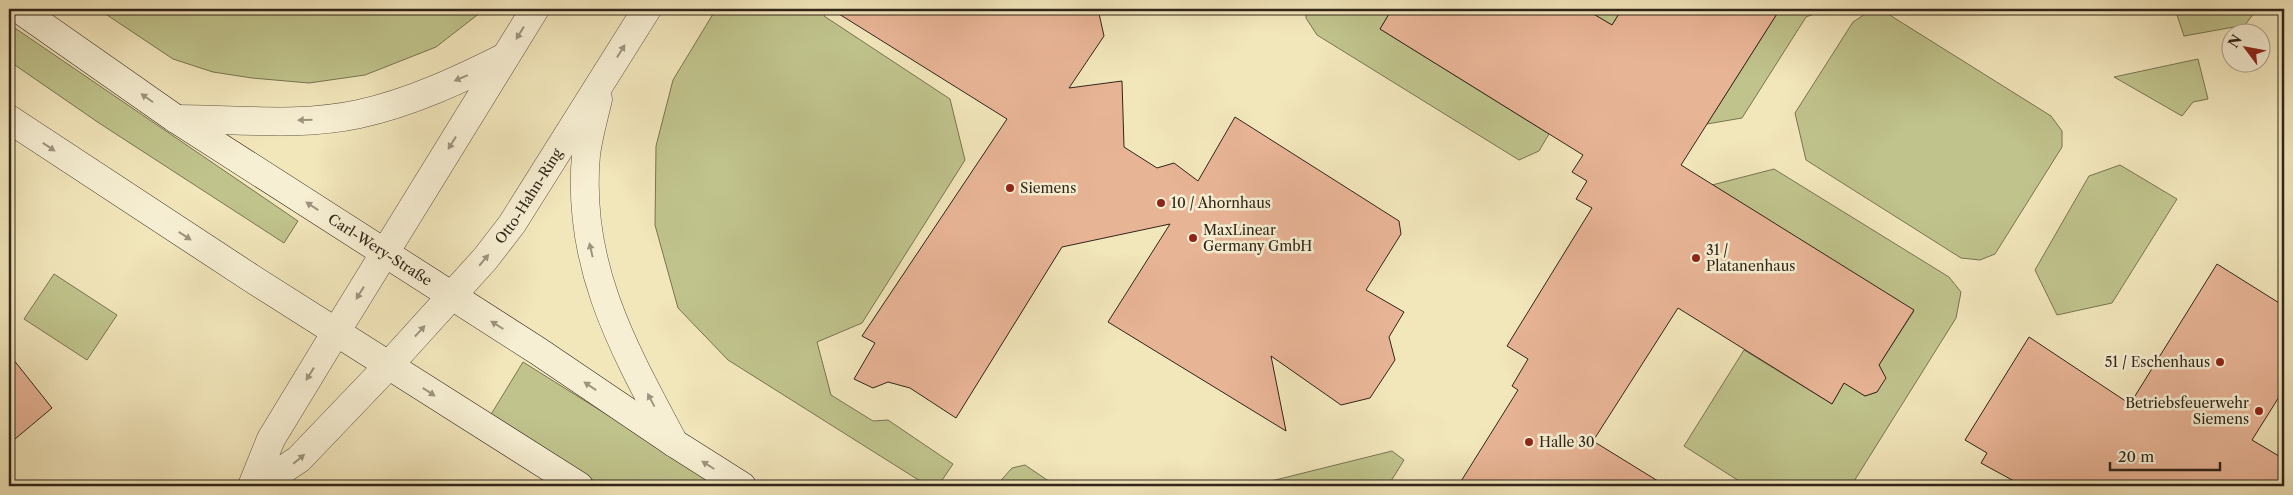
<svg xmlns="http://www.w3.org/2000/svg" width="2293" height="495" viewBox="0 0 2293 495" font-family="'Libre Caslon Text',serif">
  <rect width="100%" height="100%" fill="#f2e6bb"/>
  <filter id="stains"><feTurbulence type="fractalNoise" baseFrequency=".004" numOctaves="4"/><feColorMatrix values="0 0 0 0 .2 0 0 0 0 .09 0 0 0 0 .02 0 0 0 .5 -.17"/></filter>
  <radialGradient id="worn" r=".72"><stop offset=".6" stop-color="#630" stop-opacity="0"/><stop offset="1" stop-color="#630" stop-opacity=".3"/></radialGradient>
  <path fill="#c0c38c" stroke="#787453" d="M98 9H485L436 47 365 75 309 83 252 78 213 72 173 59Z
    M716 9H828L824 16 950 99 965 160 862 323 817 342 831 395 873 421 888 420 953 464 938 486H928L728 360 678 308 655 225 656 146 673 80Z
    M1306 9H1392L1380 29 1549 134 1539 151 1519 160 1317 35 1306 18Z
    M1585 9H1622L1612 25Z
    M1780 9H1827L1806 17 1742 118 1707 124Z
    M2175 9H2247L2254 13 2245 25 2184 36Z
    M1868 12 1888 14 2051 116 2062 131V147L1995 254 1980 260 1961 258 1806 160 1795 113 1853 22Z
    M9 24 298 221 284 243 99 123 9 61Z
    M2198 59 2208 99 2193 102 2182 116 2114 77Z
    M2120 165 2177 199 2112 303 2057 315 2035 270 2089 176Z
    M1774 169 1949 277 1961 292 1956 318 1851 486H1747L1684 446 1744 350 1832 404 1844 383 1865 396 1877 392 1885 378 1879 365 1914 311 1712 185Z
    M54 274 117 315 87 360 24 319Z
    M523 362 721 486H602L490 416Z
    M1392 451 1404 460 1388 486H1251Z
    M1025 465 1056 486H996L1012 468Z"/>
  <path fill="#e8b496" stroke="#31251a" d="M831 9H1098L1104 36 1069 88 1122 81 1124 147 1157 168 1174 163 1198 181 1235 117 1399 221 1401 234 1366 290 1404 312 1389 337 1395 360 1370 398 1341 405 1271 356 1286 431 1108 322 1170 224 1062 247 956 418 910 388 888 382 873 388 854 379 875 343 862 336 1007 119Z
    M1392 9H1585L1612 25 1622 9H1780L1681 165 1914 310 1879 365 1886 378 1877 392 1865 396 1844 383 1832 404 1678 308 1593 441 1666 486H1458L1518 390 1512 386 1528 359 1507 346 1592 208 1576 199 1587 181 1572 172 1583 155 1380 29Z
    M2217 264 2284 306V389L2252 440 2284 459V486H2023L1981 463 1987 453 1965 440 2029 337 2130 404Z
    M9 354 52 408 9 444Z"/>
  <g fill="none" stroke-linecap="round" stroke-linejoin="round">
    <defs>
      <path id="minor" d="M252 486 271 439 336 332
        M259 486 299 459 388 366"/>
      <g id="tertiary">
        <path d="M598 99C594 117 588 137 586 155 576 266 624 349 674 443"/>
        <path d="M176 119C237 119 300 127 359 114 410 103 459 80 505 57"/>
        <path d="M336 332 535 9"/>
        <path id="s1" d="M388 366 485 259 512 224 647 9"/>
      </g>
      <g id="secondary">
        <path id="s2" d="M19 9 176 119 538 351 674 443 742 486"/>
        <path d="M9 119 251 278 579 486"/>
      </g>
    </defs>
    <use href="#minor" stroke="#615542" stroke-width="29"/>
    <use href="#tertiary" stroke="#615542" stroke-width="29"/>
    <use href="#secondary" stroke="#31251a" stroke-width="29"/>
    <use href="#minor" stroke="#f7efd3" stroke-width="28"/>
    <use href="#tertiary" stroke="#f7efd3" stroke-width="28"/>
    <use href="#secondary" stroke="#f7efd3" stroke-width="28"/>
  </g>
  <defs><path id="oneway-solid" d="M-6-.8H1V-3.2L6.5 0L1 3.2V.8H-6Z" transform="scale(1.25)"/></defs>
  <g fill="#9e9480">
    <use href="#oneway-solid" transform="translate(520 33) rotate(122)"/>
    <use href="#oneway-solid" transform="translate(621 51) rotate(-58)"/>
    <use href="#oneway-solid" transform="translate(461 78) rotate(157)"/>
    <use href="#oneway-solid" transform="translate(147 98) rotate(-145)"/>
    <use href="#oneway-solid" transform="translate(305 120) rotate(178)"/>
    <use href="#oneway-solid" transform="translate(452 143) rotate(122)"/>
    <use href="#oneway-solid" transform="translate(49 147) rotate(34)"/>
    <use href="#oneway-solid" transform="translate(312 206) rotate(-147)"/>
    <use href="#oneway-solid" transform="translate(185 236) rotate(33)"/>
    <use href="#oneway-solid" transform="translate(591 250) rotate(-103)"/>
    <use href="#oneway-solid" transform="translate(484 260) rotate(-50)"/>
    <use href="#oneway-solid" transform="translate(360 293) rotate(122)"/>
    <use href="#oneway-solid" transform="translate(497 325) rotate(-148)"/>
    <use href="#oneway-solid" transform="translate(420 331) rotate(-47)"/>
    <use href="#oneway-solid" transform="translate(310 374) rotate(122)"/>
    <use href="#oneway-solid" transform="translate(590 386) rotate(-146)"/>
    <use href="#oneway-solid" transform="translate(429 392) rotate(33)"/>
    <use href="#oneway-solid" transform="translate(651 400) rotate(-118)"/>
    <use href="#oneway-solid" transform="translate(299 459) rotate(-40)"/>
    <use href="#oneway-solid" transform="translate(708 465) rotate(-148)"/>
  </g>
  <g fill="#8f2418" stroke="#f7efd3" stroke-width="2">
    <circle cx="1010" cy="188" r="5"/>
    <circle cx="1161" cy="203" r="5"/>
    <circle cx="1193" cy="238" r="5"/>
    <circle cx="1696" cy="258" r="5"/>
    <circle cx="2220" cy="362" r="5"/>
    <circle cx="2259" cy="411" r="5"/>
    <circle cx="1529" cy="442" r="5"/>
  </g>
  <g text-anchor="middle" stroke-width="5" stroke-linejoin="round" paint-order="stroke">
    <g font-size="14" fill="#31251a" stroke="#f7efd3" text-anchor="start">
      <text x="1020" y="193">Siemens</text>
      <text x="1171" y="208">10 / Ahornhaus</text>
      <text x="1203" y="235">MaxLinear<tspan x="1203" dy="16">Germany GmbH</tspan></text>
      <text x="1706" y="255">31 /<tspan x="1706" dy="16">Platanenhaus</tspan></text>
      <text x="2210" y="367" text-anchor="end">51 / Eschenhaus</text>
      <text x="2249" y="408" text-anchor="end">Betriebsfeuerwehr<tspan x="2249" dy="16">Siemens</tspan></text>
      <text x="1539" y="447">Halle 30</text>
    </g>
    <g font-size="14" fill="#31251a" stroke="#f7efd3">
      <text dy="5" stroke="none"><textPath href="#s1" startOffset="221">Otto-Hahn-Ring</textPath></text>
      <text dy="5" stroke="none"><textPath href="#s2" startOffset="434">Carl-Wery-Straße</textPath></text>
    </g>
  </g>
  <rect width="2293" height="495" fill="none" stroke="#f2e6bb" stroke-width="30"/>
  <rect x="10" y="10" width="2273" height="475" fill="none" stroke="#31251a" stroke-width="2.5"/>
  <rect x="15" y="15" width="2263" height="465" fill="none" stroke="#31251a"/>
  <g transform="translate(2246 48) rotate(302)"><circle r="24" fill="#f7efd3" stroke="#a89e89"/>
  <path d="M0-4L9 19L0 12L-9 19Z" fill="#8f2418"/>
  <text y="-8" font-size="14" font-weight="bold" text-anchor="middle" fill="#31251a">N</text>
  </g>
  <path d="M2110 462v8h110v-8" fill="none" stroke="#31251a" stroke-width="2.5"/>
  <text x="2118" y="462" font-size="15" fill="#31251a" stroke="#f7efd3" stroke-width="4" paint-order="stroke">20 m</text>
  <rect width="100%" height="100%" filter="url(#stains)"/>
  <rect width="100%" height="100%" fill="url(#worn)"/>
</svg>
